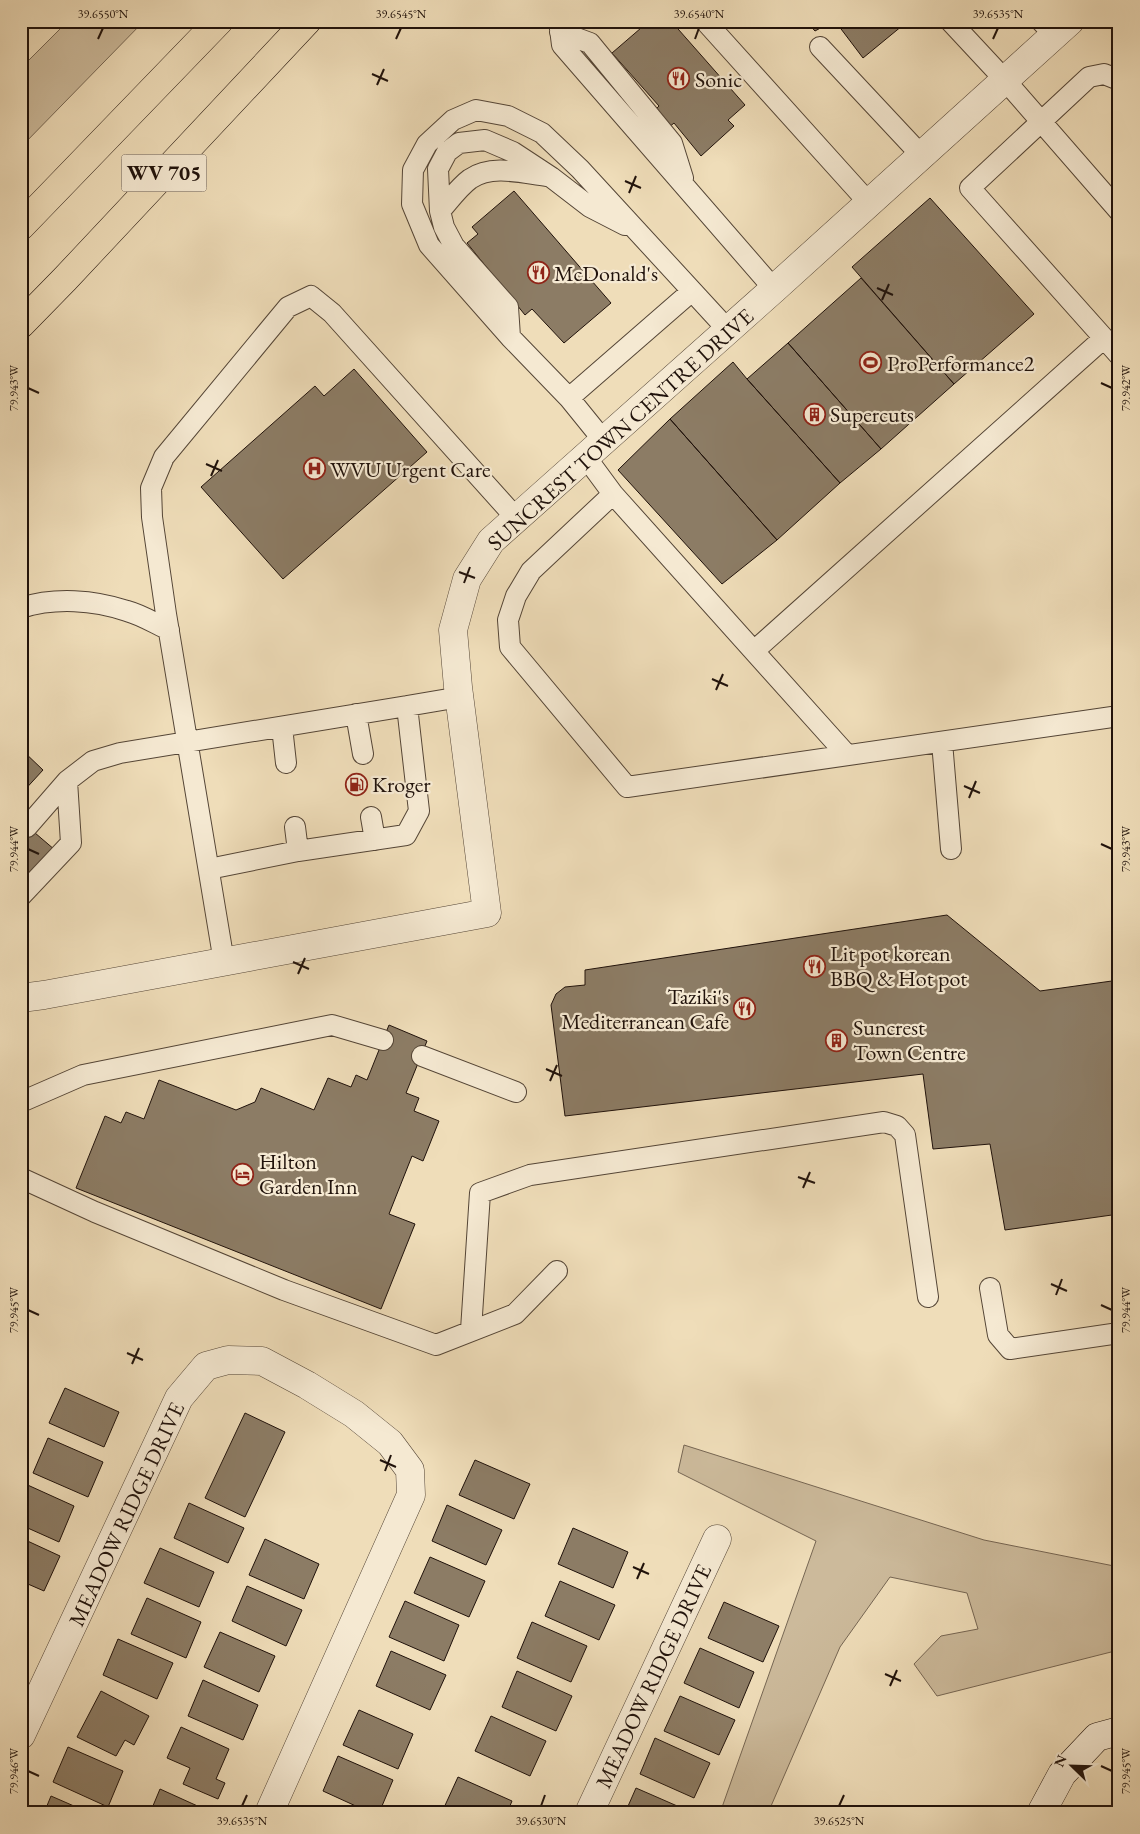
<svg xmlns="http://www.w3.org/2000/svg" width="1140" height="1834" viewBox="0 0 1140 1834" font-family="'EB Garamond',serif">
  <rect width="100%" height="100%" fill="#efddb9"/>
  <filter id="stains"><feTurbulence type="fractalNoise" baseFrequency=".004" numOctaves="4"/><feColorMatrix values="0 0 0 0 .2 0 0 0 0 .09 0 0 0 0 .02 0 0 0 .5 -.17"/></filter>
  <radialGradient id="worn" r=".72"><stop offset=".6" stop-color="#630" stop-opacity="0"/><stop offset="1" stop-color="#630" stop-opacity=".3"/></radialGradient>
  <path fill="#ccba9b" stroke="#766653" d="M68 21H144L21 147V68Z
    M684 1445 984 1540 1119 1567V1650L937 1696 914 1664 941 1636 978 1629 967 1593 890 1577 840 1647 768 1813H720L816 1541 678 1472Z"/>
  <path fill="#8c7c65" stroke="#20120b" d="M636 21H671L745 105 728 120 734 126 701 156 674 123 668 128 653 112 659 106 612 53 641 28Z
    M806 21H833L815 31Z
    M835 21H908L863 58Z
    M514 191 611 303 564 343 532 309 525 315 467 243 478 234 472 227Z
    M930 198 1034 314 954 384 852 267Z
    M861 278 954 384 881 449 788 343Z
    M788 343 881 449 840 483 747 379Z
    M733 362 747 379 840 483 777 540 670 419Z
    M354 369 427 452 283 579 201 487 315 386 324 396Z
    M670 419 777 540 722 584 618 470Z
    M21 749 43 770 21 794Z
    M21 821 55 850 21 887Z
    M947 915 1040 991 1119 980V1214L1005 1230 990 1144 933 1149 923 1074 565 1116 551 1005 556 994 565 987 585 985V970Z
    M389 1025 427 1041 406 1093 419 1098 414 1111 439 1121 423 1161 412 1156 389 1214 415 1224 381 1309 76 1188 105 1116 121 1123 126 1112 144 1119 159 1080 236 1110 255 1102 261 1088 314 1110 328 1078 351 1087 356 1075 367 1080Z
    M65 1388 119 1412 104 1447 49 1423Z
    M245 1413 285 1432 245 1517 205 1498Z
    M48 1438 103 1462 88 1497 33 1473Z
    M475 1460 530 1484 514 1519 459 1495Z
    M21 1482 74 1506 59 1542 21 1525Z
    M189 1503 244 1528 228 1563 174 1538Z
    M447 1505 502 1530 486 1565 432 1541Z
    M573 1528 628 1552 613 1588 558 1564Z
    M21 1538 60 1556 44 1591 21 1581Z
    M265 1539 319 1564 304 1599 249 1575Z
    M160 1548 214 1572 199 1607 144 1583Z
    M430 1557 485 1581 469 1617 414 1593Z
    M560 1581 615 1605 599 1640 545 1616Z
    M247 1586 302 1610 286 1646 232 1621Z
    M147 1598 201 1622 186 1658 131 1634Z
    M405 1601 459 1625 444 1661 389 1637Z
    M724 1602 779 1626 763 1662 708 1638Z
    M532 1622 587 1646 571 1682 517 1658Z
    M220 1632 275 1656 259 1692 204 1667Z
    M118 1639 173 1663 157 1699 103 1675Z
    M700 1648 754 1672 739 1708 684 1683Z
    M391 1651 446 1675 430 1710 376 1686Z
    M517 1671 572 1696 556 1731 502 1707Z
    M203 1680 258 1705 243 1740 188 1716Z
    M101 1691 149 1716 134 1745 125 1740 116 1756 77 1737Z
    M680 1696 735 1720 719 1755 664 1731Z
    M359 1710 413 1734 398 1769 343 1745Z
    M491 1716 546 1741 530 1776 475 1751Z
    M181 1727 229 1749 216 1779 225 1783 218 1799 183 1784 190 1768 167 1758Z
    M655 1738 710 1763 694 1798 640 1774Z
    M68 1747 123 1771 108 1807 53 1782Z
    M338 1756 393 1780 379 1813H371L323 1791Z
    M458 1777 512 1801 507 1813 442 1812Z
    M636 1788 691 1812V1813H625Z
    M160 1789 213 1813H150Z
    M51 1796 90 1813H44Z
    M324 1806 338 1813H321Z"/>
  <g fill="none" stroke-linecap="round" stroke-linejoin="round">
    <defs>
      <path id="lane" d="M559 21 562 45 774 289
        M705 21 869 203
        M950 21 1004 79 1119 211
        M1041 21 1054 35
        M560 32 590 43 672 143 683 178
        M820 47 921 155
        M1119 80 1104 74 1089 77 970 188 1119 355
        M440 211C449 201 459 187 470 179 492 164 522 173 547 176
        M510 337 508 307 454 246 444 227 440 211 438 169 447 152 459 143 485 140 513 152 551 177 590 207 625 225
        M569 398 692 291
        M603 440 569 398 510 337 429 245 412 204 413 170 427 144 453 120 476 110 508 116 542 133 580 169 728 330
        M585 456 613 494 531 571 516 596 508 620 510 647 627 787 1119 716
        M613 494 847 755
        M21 608C55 597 94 600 127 611 142 615 156 624 169 630
        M754 651 1104 338
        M356 714 363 754
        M282 727 286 763
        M942 742 951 849
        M371 817 375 840
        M27 827 67 781 93 761 120 753 407 706
        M295 827 298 851
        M209 869 298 851 406 835 419 811 407 706 460 697
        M21 896 71 843 67 781
        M224 962 166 614 152 517 151 488 164 457 288 307 311 296 332 313 516 518
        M422 1056 516 1092
        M21 1102 83 1075 332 1025 383 1040
        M21 1178 95 1212 284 1290 436 1345 515 1314 557 1271
        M990 1288 998 1335 1010 1349 1119 1333
        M471 1330 480 1193 530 1175 884 1122 897 1126 905 1135 928 1297"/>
      <path id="street" d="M21 998 44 995 487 913 458 687 453 630 467 579 491 541 774 289 1070 21
        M21 1735 179 1398 206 1366 228 1360 262 1361 307 1385 354 1414 390 1443 410 1470 411 1495 269 1813
        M589 1813 717 1539"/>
      <path id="secondary" d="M1041 1813 1062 1774 1097 1737 1119 1731"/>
      <path id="primary" d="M21 226 219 21
        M21 324 65 279 307 21"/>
    </defs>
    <use href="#lane" stroke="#544536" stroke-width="22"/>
    <use href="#street" stroke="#544536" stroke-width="29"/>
    <use href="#secondary" stroke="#20120b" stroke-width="29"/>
    <use href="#primary" stroke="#20120b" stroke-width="29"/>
    <use href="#lane" stroke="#f5e9d2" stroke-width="20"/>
    <use href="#street" stroke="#f5e9d2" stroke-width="28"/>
    <use href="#secondary" stroke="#f5e9d2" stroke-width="28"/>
    <use href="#primary" stroke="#efddb9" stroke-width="28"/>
  </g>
  <path fill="none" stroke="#20120b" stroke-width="2" d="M98 39 103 28M396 39 401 28M695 39 699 28M993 39 998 28M372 74 388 81M377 85 384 69M625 181 641 188M629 193 636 176M877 288 893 295M882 300 889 284M1101 383 1112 388M28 388 39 393M206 464 222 471M211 476 218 460M459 572 475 578M464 583 470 567M712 679 728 686M716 690 723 674M964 786 980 793M969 798 976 781M1101 844 1112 849M28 849 39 854M293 962 309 969M298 974 305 958M546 1069 562 1076M550 1081 557 1065M798 1177 815 1183M803 1188 810 1172M1051 1284 1067 1291M1056 1295 1062 1279M1101 1305 1112 1310M28 1310 39 1315M127 1353 143 1360M132 1364 139 1348M380 1460 396 1467M385 1471 391 1455M633 1567 649 1574M637 1579 644 1563M885 1674 901 1681M890 1686 897 1670M1101 1766 1112 1771M28 1771 39 1776M242 1806 247 1795M541 1806 545 1795M839 1806 844 1795"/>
  <defs>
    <symbol id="restaurant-ring" viewBox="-11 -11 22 22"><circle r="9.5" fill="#f5e9d2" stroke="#8f2418" stroke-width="1.5"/><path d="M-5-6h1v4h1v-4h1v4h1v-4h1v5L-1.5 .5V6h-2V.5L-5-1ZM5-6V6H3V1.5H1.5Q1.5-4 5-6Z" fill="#8f2418"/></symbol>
    <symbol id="stadium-ring" viewBox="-11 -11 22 22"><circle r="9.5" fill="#f5e9d2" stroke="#8f2418" stroke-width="1.5"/><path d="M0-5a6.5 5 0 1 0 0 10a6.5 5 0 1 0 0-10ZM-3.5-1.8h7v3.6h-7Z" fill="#8f2418"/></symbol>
    <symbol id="building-ring" viewBox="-11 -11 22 22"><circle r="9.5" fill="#f5e9d2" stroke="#8f2418" stroke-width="1.5"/><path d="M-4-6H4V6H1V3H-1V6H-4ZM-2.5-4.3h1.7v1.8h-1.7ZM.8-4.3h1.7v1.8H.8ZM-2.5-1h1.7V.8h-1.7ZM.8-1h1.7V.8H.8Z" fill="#8f2418"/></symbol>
    <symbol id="hospital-ring" viewBox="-11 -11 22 22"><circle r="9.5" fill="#f5e9d2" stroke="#8f2418" stroke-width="1.5"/><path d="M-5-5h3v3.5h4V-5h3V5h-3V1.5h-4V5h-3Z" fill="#8f2418"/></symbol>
    <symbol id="fuel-ring" viewBox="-11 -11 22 22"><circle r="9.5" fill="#f5e9d2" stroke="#8f2418" stroke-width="1.5"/><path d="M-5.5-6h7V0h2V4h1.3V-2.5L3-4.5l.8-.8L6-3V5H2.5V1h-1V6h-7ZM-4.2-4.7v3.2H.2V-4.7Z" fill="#8f2418"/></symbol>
    <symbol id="hotel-ring" viewBox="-11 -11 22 22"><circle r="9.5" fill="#f5e9d2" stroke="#8f2418" stroke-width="1.5"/><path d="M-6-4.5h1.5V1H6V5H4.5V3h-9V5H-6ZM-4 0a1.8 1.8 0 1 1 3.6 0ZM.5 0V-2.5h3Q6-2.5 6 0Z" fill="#8f2418"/></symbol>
  </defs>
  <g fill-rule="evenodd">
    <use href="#restaurant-ring" x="666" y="66" width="25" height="25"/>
    <use href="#restaurant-ring" x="526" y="260" width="25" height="25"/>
    <use href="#stadium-ring" x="858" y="350" width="25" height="25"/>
    <use href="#building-ring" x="802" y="402" width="25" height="25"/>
    <use href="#hospital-ring" x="302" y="456" width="25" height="25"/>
    <use href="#fuel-ring" x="344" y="772" width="25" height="25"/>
    <use href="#restaurant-ring" x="802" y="954" width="25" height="25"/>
    <use href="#restaurant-ring" x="732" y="996" width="25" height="25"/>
    <use href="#building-ring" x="824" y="1028" width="25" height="25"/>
    <use href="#hotel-ring" x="230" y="1162" width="25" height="25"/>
  </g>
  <g text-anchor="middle" stroke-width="4.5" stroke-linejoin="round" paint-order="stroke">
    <rect fill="#f5e9d2" stroke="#605247" stroke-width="1" x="121.5" y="154.5" width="85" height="37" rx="4"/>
    <g font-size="21" font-weight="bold" fill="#20120b">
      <text x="164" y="180">WV 705</text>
    </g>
    <g font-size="22" fill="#20120b" stroke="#f5e9d2" text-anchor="start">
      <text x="695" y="87">Sonic</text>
      <text x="554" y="281">McDonald's</text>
      <text x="887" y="371">ProPerformance2</text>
      <text x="830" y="422">Supercuts</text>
      <text x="330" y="477">WVU Urgent Care</text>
      <text x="372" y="792">Kroger</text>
      <text x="830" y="961">Lit pot korean<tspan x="830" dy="25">BBQ &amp; Hot pot</tspan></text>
      <text x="729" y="1004" text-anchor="end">Taziki's<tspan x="729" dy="25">Mediterranean Cafe</tspan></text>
      <text x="853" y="1035">Suncrest<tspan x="853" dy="25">Town Centre</tspan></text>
      <text x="259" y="1169">Hilton<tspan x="259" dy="25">Garden Inn</tspan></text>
    </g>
    <g font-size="22" fill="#20120b" stroke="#f5e9d2">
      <text transform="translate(620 429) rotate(-42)" y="8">SUNCREST TOWN CENTRE DRIVE</text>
      <text transform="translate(126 1514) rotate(-65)" y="8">MEADOW RIDGE DRIVE</text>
      <text transform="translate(653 1676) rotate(-65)" y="8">MEADOW RIDGE DRIVE</text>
    </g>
  </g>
  <rect width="1140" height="1834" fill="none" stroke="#efddb9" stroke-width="55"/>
  <g transform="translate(1072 1766) rotate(293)" stroke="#f5e9d2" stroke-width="4" paint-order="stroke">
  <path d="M0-4L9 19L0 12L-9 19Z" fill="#20120b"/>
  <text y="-8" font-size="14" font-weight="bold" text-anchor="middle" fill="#20120b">N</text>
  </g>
  <rect x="28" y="28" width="1084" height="1778" fill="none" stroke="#20120b" stroke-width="2"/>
  <g font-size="12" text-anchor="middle" fill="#20120b">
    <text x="103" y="18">39.6550°N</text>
    <text x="401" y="18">39.6545°N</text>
    <text x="699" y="18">39.6540°N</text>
    <text x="998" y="18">39.6535°N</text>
    <text transform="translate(1126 388) rotate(-90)" y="4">79.942°W</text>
    <text transform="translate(14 388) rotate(-90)" y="4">79.943°W</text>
    <text transform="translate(1126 849) rotate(-90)" y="4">79.943°W</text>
    <text transform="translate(14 849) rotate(-90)" y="4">79.944°W</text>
    <text transform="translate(1126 1310) rotate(-90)" y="4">79.944°W</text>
    <text transform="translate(14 1310) rotate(-90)" y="4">79.945°W</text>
    <text transform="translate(1126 1771) rotate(-90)" y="4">79.945°W</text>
    <text transform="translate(14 1771) rotate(-90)" y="4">79.946°W</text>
    <text x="242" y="1825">39.6535°N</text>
    <text x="541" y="1825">39.6530°N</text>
    <text x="839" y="1825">39.6525°N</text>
  </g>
  <rect width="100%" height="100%" filter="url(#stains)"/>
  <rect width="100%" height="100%" fill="url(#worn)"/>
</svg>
